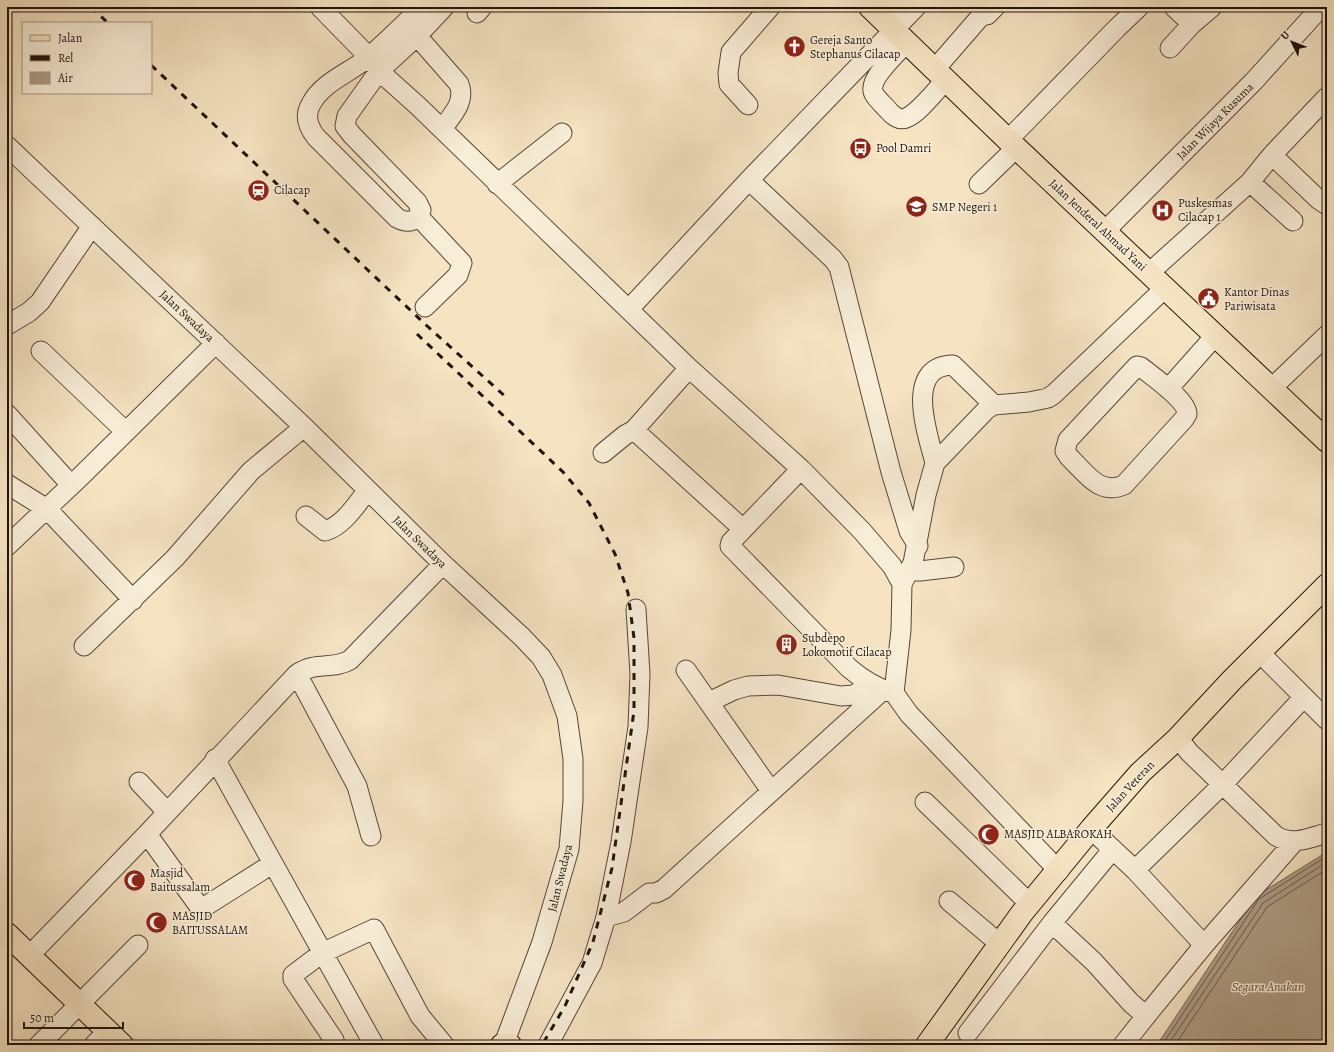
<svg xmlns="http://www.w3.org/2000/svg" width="1334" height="1052" viewBox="0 0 1334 1052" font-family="Alegreya,serif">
  <rect width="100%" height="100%" fill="#f5e3c2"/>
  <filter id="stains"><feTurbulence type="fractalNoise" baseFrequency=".005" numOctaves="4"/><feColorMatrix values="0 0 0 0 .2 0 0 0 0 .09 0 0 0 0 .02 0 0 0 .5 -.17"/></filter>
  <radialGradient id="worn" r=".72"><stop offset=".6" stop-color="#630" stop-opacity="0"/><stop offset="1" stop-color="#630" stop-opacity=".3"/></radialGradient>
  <path fill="#ad9c85" stroke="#756555" d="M1327 852V1045H1157L1256 896Z"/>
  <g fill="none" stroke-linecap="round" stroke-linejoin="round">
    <path stroke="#67584a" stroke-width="1" d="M1162 1045 1259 899 1327 856
      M1168 1045 1263 903 1327 862
      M1175 1045 1267 907 1327 869"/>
    <defs>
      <path id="minor" d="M320 7 369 57 379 71 418 106 689 368 801 469 862 531 892 566 902 584 901 630 894 693 909 714 1059 871
        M422 7C405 23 388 40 370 56 352 72 323 81 311 104 304 116 308 127 316 137L397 218C408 224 417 222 421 210L417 202 352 135 345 126 347 116 379 71 417 36 444 7
        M477 13 482 7
        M883 19 892 7
        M1192 24 1212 7
        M417 36 459 84C466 102 452 115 442 129
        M907 42C898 52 870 77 873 91 874 97 884 105 888 110 892 115 899 121 906 118 919 113 935 91 946 80
        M1170 48 1192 24 1174 7
        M935 69 981 16 987 15 995 7
        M748 105 729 84 728 73 731 52 770 7
        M1008 140 1117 28 1139 7
        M7 146 304 427 443 564 522 637 541 657 552 675 567 716 573 759V801L569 849 542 942 504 1044
        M1272 155 1318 199 1327 205
        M749 180 833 259 839 267 891 472 909 531 918 546
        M1250 182 1293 221
        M497 184 562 133
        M979 184 1016 148
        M419 217 462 263 458 275 425 307
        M1105 231 1254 81 1321 7
        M1149 273 1250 182 1272 155 1327 97
        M629 309 749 180 916 7
        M9 324 29 312 40 302 92 226
        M41 351 126 432
        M1137 366 1141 367C1152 376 1187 400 1187 414L1184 419 1124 485C1099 496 1085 472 1069 457L1065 451 1068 440Z
        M689 368 634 430 743 529
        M1272 388 1327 335
        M1168 389 1215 336
        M7 414 71 485
        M603 453 625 435 634 430
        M935 463C928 435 903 366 953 365L994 405
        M801 469 731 542 730 546 849 668C863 680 876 688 893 693
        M7 484 47 509 133 600
        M306 516 325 531C343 526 356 505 367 491
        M7 546 79 478 216 343
        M910 570 920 571 954 567
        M902 584 913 563 926 495 935 463 987 409 994 405 1029 402 1048 398 1054 394 1165 288
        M84 646 175 558 251 471 304 427
        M1260 653 1304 697
        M686 670 771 791
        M297 674 357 786 371 836
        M709 702 734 690 748 686 778 685 841 696 854 695 871 684
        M1178 738 1189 752 1276 836C1293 846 1309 838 1327 833
        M215 759 374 1045
        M139 782 167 812
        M925 802 1030 904
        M1091 829 1135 870 1204 945
        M147 834 201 909 272 864
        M1135 870 1223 784 1304 697 1327 720
        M949 901 1000 944
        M606 917 624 912 649 893H656L664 889 883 690
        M1052 923 1094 962 1131 1003 1146 1016 1204 945 1294 842
        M30 955 147 834 297 674C316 661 333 670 350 660L443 564
        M968 1033 1052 923 1113 849
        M39 1045 138 945
        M94 1045 108 1031
        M335 1045 334 1040 293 979V975L322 953 374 929 420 1016 444 1045
        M548 1045 592 963 606 917 621 842 638 727 640 674 636 609
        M1123 1045 1146 1016"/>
      <path id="major" d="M870 7 1008 140 1327 441
        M7 934 122 1045
        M502 1045H510
        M927 1045 1022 913 1091 829 1140 773 1178 738 1231 681 1327 585"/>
    </defs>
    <use href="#minor" stroke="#56473b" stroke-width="21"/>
    <use href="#major" stroke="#21130e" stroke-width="24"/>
    <use href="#minor" stroke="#f8edd7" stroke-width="19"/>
    <use href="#major" stroke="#f5e3c2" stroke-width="22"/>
    <path stroke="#21130e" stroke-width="3" stroke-dasharray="7 7" stroke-linecap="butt" d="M91 7 108 23
      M151 65 426 325 507 398
      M417 334 563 472 589 503 615 554 628 593 634 638V711L612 868 593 942 565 1006 542 1045"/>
  </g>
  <defs>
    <symbol id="church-disc" viewBox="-11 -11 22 22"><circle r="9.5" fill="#8f2418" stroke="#f8edd7"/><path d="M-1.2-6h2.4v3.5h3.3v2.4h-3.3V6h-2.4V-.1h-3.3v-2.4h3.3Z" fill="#fff"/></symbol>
    <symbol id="bus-disc" viewBox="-11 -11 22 22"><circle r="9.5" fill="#8f2418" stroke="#f8edd7"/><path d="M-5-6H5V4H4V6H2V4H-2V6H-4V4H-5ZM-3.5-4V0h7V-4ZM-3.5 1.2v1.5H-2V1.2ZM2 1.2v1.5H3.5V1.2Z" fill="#fff"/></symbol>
    <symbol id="station-disc" viewBox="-11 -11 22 22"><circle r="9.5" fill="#8f2418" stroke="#f8edd7"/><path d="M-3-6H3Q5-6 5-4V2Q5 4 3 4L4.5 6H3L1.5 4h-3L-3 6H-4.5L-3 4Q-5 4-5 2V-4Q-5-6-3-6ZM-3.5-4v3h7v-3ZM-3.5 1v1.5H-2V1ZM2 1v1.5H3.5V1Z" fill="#fff"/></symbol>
    <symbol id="school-disc" viewBox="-11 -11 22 22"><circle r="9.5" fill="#8f2418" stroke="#f8edd7"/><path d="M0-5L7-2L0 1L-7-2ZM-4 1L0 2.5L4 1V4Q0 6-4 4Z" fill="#fff"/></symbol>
    <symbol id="hospital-disc" viewBox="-11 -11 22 22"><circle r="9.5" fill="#8f2418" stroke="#f8edd7"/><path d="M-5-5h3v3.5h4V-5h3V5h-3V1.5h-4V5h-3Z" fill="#fff"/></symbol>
    <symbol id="civic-disc" viewBox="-11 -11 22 22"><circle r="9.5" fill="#8f2418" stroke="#f8edd7"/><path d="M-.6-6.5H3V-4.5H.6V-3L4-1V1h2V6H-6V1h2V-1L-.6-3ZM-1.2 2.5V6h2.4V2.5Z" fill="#fff"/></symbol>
    <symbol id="building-disc" viewBox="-11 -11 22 22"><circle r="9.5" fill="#8f2418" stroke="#f8edd7"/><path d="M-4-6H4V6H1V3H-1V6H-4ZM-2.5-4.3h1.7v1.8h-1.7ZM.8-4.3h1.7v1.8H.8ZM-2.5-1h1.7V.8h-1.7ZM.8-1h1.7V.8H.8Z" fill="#fff"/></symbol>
    <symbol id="mosque-disc" viewBox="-11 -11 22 22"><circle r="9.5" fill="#8f2418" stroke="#f8edd7"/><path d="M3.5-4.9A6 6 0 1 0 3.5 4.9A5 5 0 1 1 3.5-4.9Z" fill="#fff"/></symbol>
  </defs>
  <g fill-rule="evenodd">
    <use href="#church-disc" x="782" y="34" width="25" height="25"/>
    <use href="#bus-disc" x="848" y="136" width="25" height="25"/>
    <use href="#station-disc" x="246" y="178" width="25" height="25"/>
    <use href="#school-disc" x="904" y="194" width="25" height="25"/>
    <use href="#hospital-disc" x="1150" y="198" width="25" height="25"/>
    <use href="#civic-disc" x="1196" y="286" width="25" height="25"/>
    <use href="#building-disc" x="774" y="632" width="25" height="25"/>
    <use href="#mosque-disc" x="976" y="822" width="25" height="25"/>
    <use href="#mosque-disc" x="122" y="868" width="25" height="25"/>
    <use href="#mosque-disc" x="144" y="910" width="25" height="25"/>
  </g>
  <g text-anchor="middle" stroke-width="3" stroke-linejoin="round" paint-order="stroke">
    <g font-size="12" fill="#21130e" stroke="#f8edd7" text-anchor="start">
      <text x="810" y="44">Gereja Santo<tspan x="810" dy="14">Stephanus Cilacap</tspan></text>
      <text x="876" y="152">Pool Damri</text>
      <text x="274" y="194">Cilacap</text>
      <text x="1178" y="207">Puskesmas<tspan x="1178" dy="14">Cilacap 1</tspan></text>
      <text x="932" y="211">SMP Negeri 1</text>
      <text x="1224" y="296">Kantor Dinas<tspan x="1224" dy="14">Pariwisata</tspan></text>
      <text x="802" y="642">Subdepo<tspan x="802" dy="14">Lokomotif Cilacap</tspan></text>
      <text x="1004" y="838">MASJID ALBAROKAH</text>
      <text x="150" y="877">Masjid<tspan x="150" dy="14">Baitussalam</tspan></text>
      <text x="172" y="920">MASJID<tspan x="172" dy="14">BAITUSSALAM</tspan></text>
    </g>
    <g font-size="12" fill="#21130e" stroke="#f8edd7">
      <text transform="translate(1215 121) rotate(-45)" y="4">Jalan Wijaya Kusuma</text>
      <text transform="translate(1098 225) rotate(43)" y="4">Jalan Jenderal Ahmad Yani</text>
      <text transform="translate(187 316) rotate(43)" y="4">Jalan Swadaya</text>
      <text transform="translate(420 542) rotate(44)" y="4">Jalan Swadaya</text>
      <text transform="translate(1130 786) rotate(-47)" y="4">Jalan Veteran</text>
      <text transform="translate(560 878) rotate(-76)" y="4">Jalan Swadaya</text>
    </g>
    <g font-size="13" font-style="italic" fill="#605144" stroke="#f8edd7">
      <text x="1268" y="991">Segara Anakan</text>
    </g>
  </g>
  <rect width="1334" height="1052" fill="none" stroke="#f5e3c2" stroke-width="24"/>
  <rect x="8" y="8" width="1318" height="1036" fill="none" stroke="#21130e" stroke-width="2"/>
  <rect x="12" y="12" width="1310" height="1028" fill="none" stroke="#21130e"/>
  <rect x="22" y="22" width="130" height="72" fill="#f8edd7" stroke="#a29687"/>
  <rect x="30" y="35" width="20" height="6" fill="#f5e3c2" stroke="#a29687"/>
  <text x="58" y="42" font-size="12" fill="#21130e">Jalan</text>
  <rect x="30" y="55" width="20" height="6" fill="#21130e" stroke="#a29687"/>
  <text x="58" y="62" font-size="12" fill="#21130e">Rel</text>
  <rect x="30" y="72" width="20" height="12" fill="#ad9c85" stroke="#a29687"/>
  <text x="58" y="82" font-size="12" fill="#21130e">Air</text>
  <g transform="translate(1292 42) rotate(313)" stroke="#f8edd7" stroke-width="3" paint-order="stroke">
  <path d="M0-3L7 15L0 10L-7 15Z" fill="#21130e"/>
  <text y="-6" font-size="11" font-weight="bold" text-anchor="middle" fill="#21130e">U</text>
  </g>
  <path d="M24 1022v6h99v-6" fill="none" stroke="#21130e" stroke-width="2"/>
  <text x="30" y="1022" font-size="12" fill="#21130e" stroke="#f8edd7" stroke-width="3" paint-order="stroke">50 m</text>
  <rect width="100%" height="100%" filter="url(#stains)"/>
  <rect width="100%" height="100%" fill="url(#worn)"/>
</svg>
